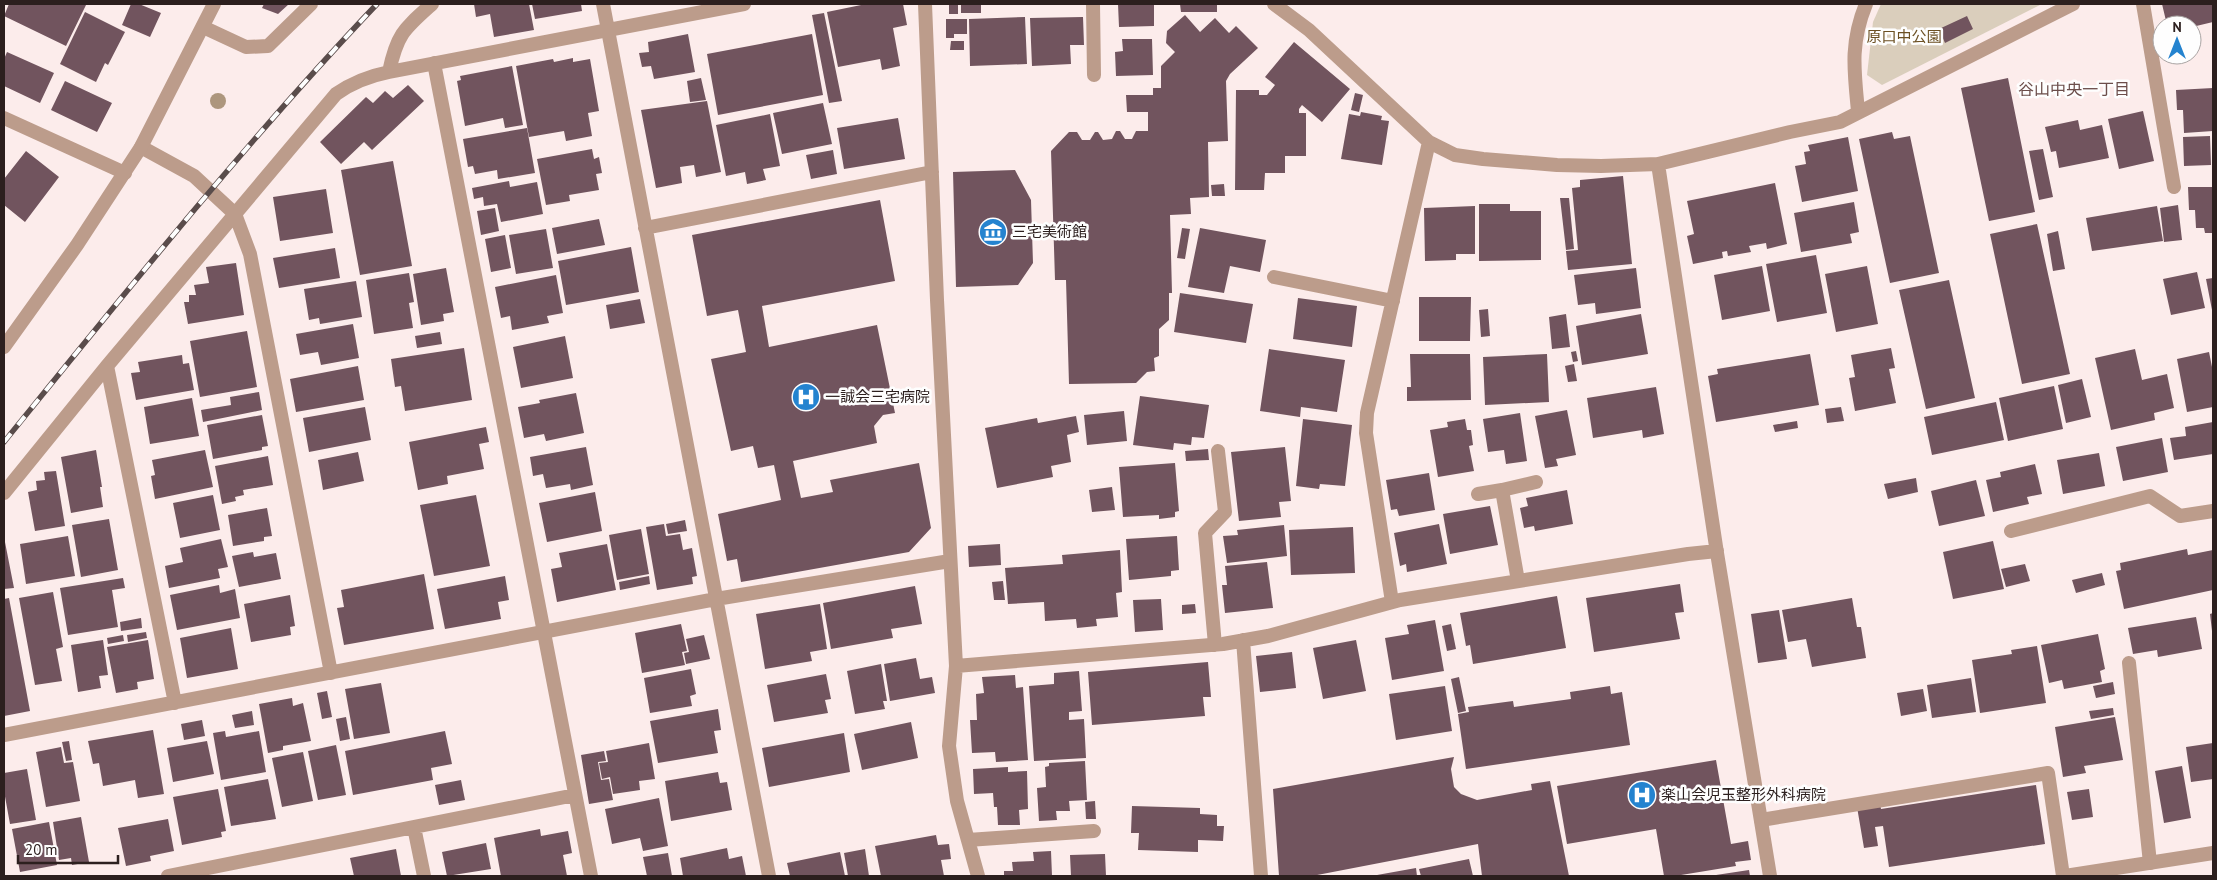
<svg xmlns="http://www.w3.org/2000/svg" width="2217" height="880" viewBox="0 0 2217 880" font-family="'PT Sans','Noto Sans JP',sans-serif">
  <rect width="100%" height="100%" fill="#fceceb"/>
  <path fill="#dacebc" d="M1881 4H2042L1882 85 1867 75 1873 22Z"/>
  <path fill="#71545e" d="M9 4H84L86 5 66 46 4 16Z
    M131 4H139L161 13 150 37 122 25Z
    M264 4H289L278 14 262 8Z
    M474 4H529L534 30 494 37 490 14 476 17Z
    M532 4H581L582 11 535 19Z
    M866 4H903L907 25 893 28 900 66 882 70 880 59 838 67 827 12Z
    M961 4H981V13H961Z
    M1118 4H1154V26L1119 27Z
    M1180 4H1217V12H1181Z
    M2162 4H2213V22L2192 27V25H2167Z
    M949 5H958V14H949Z
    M85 12 125 32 108 65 105 63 96 82 60 64Z
    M824 13 842 101 829 103 812 15Z
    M1185 15 1200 32 1215 18 1229 33 1236 26 1258 48 1230 74 1226 81 1228 141 1208 142 1209 197 1190 198 1191 214 1170 215 1172 293H1169V320L1159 329V356L1154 358 1155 371 1147 372 1136 383 1069 384 1066 280H1055L1051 151 1069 132H1077L1082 140H1090L1095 132H1098L1103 140 1112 139 1116 131H1120L1125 139H1132L1136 131H1148V112H1127L1126 95H1153V88H1161V66L1175 52 1166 43 1167 31Z
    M1967 16 1973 29 1945 43 1939 29Z
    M1025 17 1027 64 970 66 969 19Z
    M1083 17 1084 45H1070L1071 64 1032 66 1030 18Z
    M946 19H967V34H954V38H946Z
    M688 34 695 72 654 79 651 66 642 67 639 53 649 52 648 42Z
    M812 34 823 95 718 115 707 54Z
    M1122 39H1152L1153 75 1116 76 1115 52 1123 51Z
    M951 41H964V50H950Z
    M1294 42 1350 89 1322 122 1302 105 1299 109V113H1306V156H1285V173H1265L1264 190H1235L1236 90H1259V95H1267L1275 85 1265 77Z
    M7 52 54 73 40 103 4 86V59Z
    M573 58V62L590 59 599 111 588 113 592 136 566 141 564 131 529 137 516 66 553 59 554 62Z
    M512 66 523 125 505 128 503 118 465 126 457 81 461 80 460 76Z
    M701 78 706 100 690 102 687 81Z
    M2008 78 2035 212 1989 221 1961 88Z
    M65 81 112 103 97 132 51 110Z
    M408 85 424 101 372 150 364 142 341 164 320 142 366 97 373 103 385 91 393 98Z
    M2213 88V131L2184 133 2183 110H2177L2176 90Z
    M1355 93 1363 95 1359 112 1351 110Z
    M707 101 721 172 696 177 694 165 680 167 682 183 656 188 641 110Z
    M823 103 832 144 782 154 773 113Z
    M2143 111 2154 161 2119 169 2108 119Z
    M1361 112 1382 116 1381 120 1389 121 1382 165 1341 159 1349 114 1360 116Z
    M770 114 780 166 763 169 766 180 747 184 745 172 726 176 716 125Z
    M898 118 905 159 844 169 837 128Z
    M2078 120 2080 130 2102 125 2109 158 2059 168 2056 151 2051 152 2045 127Z
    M527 128 535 173 498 179 497 170 475 174 473 166 468 167 463 139Z
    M1892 132 1894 139 1910 136 1939 273 1890 283 1859 139Z
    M2210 136 2211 165 2184 166 2183 137Z
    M1848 137 1858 191 1802 202 1795 166 1806 164 1804 152 1810 151 1808 145Z
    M592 149 594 159 599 157 602 173 596 174 599 190 569 195 570 201 546 205 537 159Z
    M2043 149 2053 197 2039 200 2029 151Z
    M833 150 837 174 811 179 806 155Z
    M26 151 59 177 25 222 4 205V179Z
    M393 161 412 266 360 275 341 170Z
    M1015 170 1031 200 1033 263 1018 285 956 287 953 172Z
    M1623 176 1632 264 1568 270 1566 251 1578 250 1572 188 1580 187V180Z
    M509 181 510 187 537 182 543 214 501 222 497 204 484 206 483 197 474 199 472 188Z
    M1775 183 1787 244 1767 249 1766 243 1749 246 1751 252 1728 256 1727 251 1722 252 1723 258 1693 264 1687 236 1694 234 1687 201Z
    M1224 184 1225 196H1212L1211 185Z
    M2188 187H2213V233H2205L2204 228H2196L2195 210H2189Z
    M326 189 333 233 280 241 273 197Z
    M1560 198H1569L1574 249 1566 250Z
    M880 200 895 281 762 306 769 347 877 325 895 413 883 415 874 426 877 443 793 461 801 498 833 492 830 480 919 463 931 528 909 552 741 582 737 559 727 561 718 514 781 500 774 465 758 468 753 446 731 451 711 359 746 352 738 310 707 316 692 235Z
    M1854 202 1859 232 1850 234 1852 243 1801 252 1794 213Z
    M1479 204H1510V211H1541V260L1479 261Z
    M2178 205 2182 240 2164 242 2160 208Z
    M1475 206V254H1456V260L1425 261 1424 208Z
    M2157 206 2163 241 2092 251 2086 218Z
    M495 208 499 231 481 235 477 211Z
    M599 219 605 245 557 254 552 228Z
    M2037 224 2070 374 2022 384 1990 234Z
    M1182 228 1190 229 1185 259 1177 258Z
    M1200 228 1266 240 1260 272 1230 266 1224 293 1188 287Z
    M546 229 553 268 516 274 509 235Z
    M2058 231 2065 269 2053 271 2047 234Z
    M505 235 511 268 491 272 485 239Z
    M631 247 639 292 566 305 558 261Z
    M335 248 340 278 279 288 273 258Z
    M1816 255 1827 313 1777 322 1766 264Z
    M236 263 244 315 188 324 184 302H189V295H196L194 285 209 283 206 267Z
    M1762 266 1770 311 1722 320 1714 275Z
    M1867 266 1878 324 1836 332 1825 274Z
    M446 268 454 312 443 314 444 321 421 325 413 274Z
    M1636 268 1641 308 1596 314 1595 303 1578 305 1574 275Z
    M2197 272 2205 308 2171 315 2163 279Z
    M409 273 414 302 409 303 413 328 374 334 366 280Z
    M556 275 563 313 547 316 549 323 512 330 510 316 501 318 495 287Z
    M2213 278V310H2212L2206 279Z
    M1949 280 1975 398 1926 409 1899 290Z
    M356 281 362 317 320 324 319 318 309 320 304 289Z
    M1180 293 1253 304 1246 343 1174 332Z
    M1419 297H1471L1470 341H1419Z
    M1298 298 1357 306 1352 347 1293 339Z
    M640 299 645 323 610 329 606 305Z
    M1488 309 1490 336 1481 337 1479 310Z
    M1566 314 1570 347 1552 349 1549 317Z
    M1641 314 1648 354 1582 365 1576 326Z
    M353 324 359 358 321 365 318 352 300 355 296 334Z
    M247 331 257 387 200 397 190 341Z
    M440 332 442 344 417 348 415 336Z
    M565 336 573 378 521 388 513 347Z
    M464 348 472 400 405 411 401 386 395 387 391 359Z
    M1891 348 1895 368 1889 369 1896 403 1855 411 1849 378 1855 377 1851 355Z
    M1269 349 1345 360 1337 412 1301 407 1300 417 1260 411Z
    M2135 349 2142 380 2167 374 2174 408 2154 413 2155 420 2111 430 2095 358Z
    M1576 351 1578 361 1573 362 1571 352Z
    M2209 352 2213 372V407L2187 412 2177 359Z
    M1410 354H1470L1471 400 1407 401V387H1411Z
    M1547 354 1549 402 1485 405 1483 357Z
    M1810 354 1819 405 1716 422 1708 376 1718 374 1717 369Z
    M182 355 183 364 189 363 194 390 136 400 131 373 140 372 138 362Z
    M1574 364 1577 381 1568 382 1565 366Z
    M358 366 364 400 296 412 290 379Z
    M2082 379 2091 417 2066 423 2058 385Z
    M2054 386 2063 429 2008 441 1999 398Z
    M1656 387 1664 434 1643 438 1642 430 1593 438 1587 398Z
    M259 392 262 410 203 422 201 410 231 405 230 397Z
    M576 393 584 433 546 441 544 434 524 438 518 407 540 403 539 400Z
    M1140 396 1209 405 1204 438 1192 437 1191 445 1174 443 1173 450 1133 445Z
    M192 398 199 436 150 444 144 407Z
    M1996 402 2004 440 1932 455 1924 417Z
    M365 407 371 440 309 452 303 418Z
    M1841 407 1844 421 1827 423 1825 409Z
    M1567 410 1576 455 1556 459 1558 466 1545 468 1535 416Z
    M1124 411 1127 441 1087 445 1084 415Z
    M1520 413 1527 461 1506 464 1504 450 1488 452 1483 419Z
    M262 415 268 446 262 447V450L213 459 207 425Z
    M1076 416 1079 432 1067 435 1071 462 1051 466 1053 477 997 488 985 428 1037 418 1038 423Z
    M1303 419 1352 425 1345 486 1320 484 1319 489 1296 486Z
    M1465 419 1467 430H1471L1473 445 1469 446 1474 471 1438 477 1430 430 1448 427 1447 422Z
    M1797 421 1798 428 1775 432 1773 425Z
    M2213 422V454L2174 460 2170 438 2186 436 2185 427Z
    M486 427 489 442 479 444 484 469 447 476 448 484 418 490 409 442Z
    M2162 438 2168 472 2123 481 2116 447Z
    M586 447 593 485 571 490 570 484 546 488 543 474 533 476 530 457Z
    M1285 447 1291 501 1279 502 1281 517 1239 521 1231 452Z
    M1208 449 1209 460 1186 461 1185 451Z
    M96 450 102 487H100L103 507 71 513 61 457Z
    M205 450 213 487 155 499 151 476 155 475 152 460Z
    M358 452 364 481 323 490 318 460Z
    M2099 453 2105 486 2063 494 2057 460Z
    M268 456 273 485 243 490 244 495 235 497 236 501 222 504 215 466Z
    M1175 463 1179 511 1175 512V517L1159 519V515L1123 517 1119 467Z
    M2035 464 2042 494 2027 497 2029 504 1993 512 1986 480 2001 477 2000 472Z
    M56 471 65 526 35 531 28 492 37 490 36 481 45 480 44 472Z
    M1429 473 1435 510 1399 516 1397 509 1391 510 1386 480Z
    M1916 478 1918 492 1888 499 1884 484Z
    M1976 480 1985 516 1939 526 1931 491Z
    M1112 487 1115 510 1092 512 1089 490Z
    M1567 490 1573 524 1535 531 1534 526 1524 528 1520 508 1528 506 1526 498Z
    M595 492 602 531 547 542 539 503Z
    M213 495 220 530 180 538 173 503Z
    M476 495 490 566 434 576 420 505Z
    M1490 506 1498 545 1450 554 1443 514Z
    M267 508 272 536 264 537V541L233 546 228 515Z
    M109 519 118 570 81 577 72 525Z
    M685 520 687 531 668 534 666 524Z
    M664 524 666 536 680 534 683 550 692 548 697 576 692 577 693 584 657 590 646 527Z
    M1439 524 1447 564 1407 572 1406 564 1400 566 1394 533Z
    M1284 525 1287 556 1227 563 1223 536 1238 535 1237 530Z
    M1353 527 1355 573 1291 575 1289 530Z
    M641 529 649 574 617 580 609 535Z
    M68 536 75 576 26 584 20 544Z
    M1177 536 1179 570 1171 571V576L1129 580 1126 539Z
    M4 537 14 588 4 589Z
    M221 539 228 567 218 569 220 578 169 588 165 566 183 562 180 548Z
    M1993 541 2004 589 1953 599 1943 552Z
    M607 544 616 590 557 602 551 569 562 567 559 553Z
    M1000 544 1001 565 969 567 968 546Z
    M2187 549 2188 555 2213 550V590L2124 609 2116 571 2121 570 2120 563Z
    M1120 550 1122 592 1116 593 1118 617 1096 619 1097 626 1077 628 1076 619 1045 621 1044 602 1008 604 1005 568 1063 564 1062 555Z
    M253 552 254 557 276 553 281 579 239 587 232 556Z
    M1267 562 1273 608 1225 613 1222 585H1227L1225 566Z
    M2025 564 2030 581 2006 587 2001 569Z
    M2102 573 2105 585 2076 593 2072 580Z
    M424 574 434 629 344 645 337 608 344 607 341 590Z
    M505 576 509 600 498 602 501 619 445 629 437 589Z
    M649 576 650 584 620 590 619 582Z
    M123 578 125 588 112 590 118 627 68 635 60 588Z
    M1003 581 1005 600H994L992 582Z
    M1680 584 1684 612 1675 613 1680 639 1594 652 1586 598Z
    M219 585 220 593 235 589 240 618 177 630 170 595Z
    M915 586 922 624 891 629 893 638 831 649 823 603Z
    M53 592 63 647 56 649 62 681 35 685 19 598Z
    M290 595 295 626 290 627 291 635 251 642 244 604Z
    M1557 596 1566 648 1473 664 1470 645 1466 646 1460 613Z
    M9 598 30 711 4 716V599Z
    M1852 598 1857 627H1861L1866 658 1812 667 1806 639 1788 642 1782 610Z
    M1161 599 1163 630 1135 632 1133 600Z
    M820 604 827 649 810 652 812 661 765 669 756 614Z
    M1195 604 1196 613 1182 614V605Z
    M1779 610 1787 659 1758 663 1751 614Z
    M2213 613V631H2212L2210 614Z
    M2196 617 2202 649 2158 657 2157 650 2133 654 2128 628Z
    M141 618 142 628 121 631 120 622Z
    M1435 620 1444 671 1392 680 1385 638 1409 634 1407 625Z
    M681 624 687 651 682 652 685 665 642 673 635 633Z
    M1451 624 1456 649 1447 651 1442 626Z
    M231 628 238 669 187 678 180 638Z
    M146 632 147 638 128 642 127 635Z
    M2098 634 2105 669 2100 671 2102 682 2064 689 2062 680 2049 683 2041 645Z
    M123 635 124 641 108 644 107 638Z
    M704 635 710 659 686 664 684 653 689 652 686 639Z
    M103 640 108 675 99 676 101 688 78 692 71 645Z
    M148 640 154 679 137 682 138 689 116 693 107 647Z
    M1356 640 1366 691 1323 699 1313 648Z
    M2037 646 2046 703 1980 713 1972 660 2012 654 2011 650Z
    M1292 652 1296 688 1260 692 1256 656Z
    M916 658 920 679 932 677 935 693 890 701 884 664Z
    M1208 662 1211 697H1203L1205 716 1092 725 1088 672Z
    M881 664 887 701H883L885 709 855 714 847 671Z
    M691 669 696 694 690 696 692 706 650 713 644 678Z
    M1079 671 1082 711 1069 712V720L1084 719 1086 758 1034 761 1029 686 1054 684V673Z
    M826 674 831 699 825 700 828 713 774 722 767 685Z
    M1015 675 1016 688 1023 687 1028 760 996 762 995 752 972 753 970 720H977L976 694 984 693 982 677Z
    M1459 677 1466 711 1458 713 1451 679Z
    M1971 678 1976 712 1932 718 1927 685Z
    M2113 682 2115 694 2096 698 2093 686Z
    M381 683 390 733 354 739 345 689Z
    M1445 686 1452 731 1396 740 1389 694Z
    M1610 686 1611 694 1622 692 1630 745 1466 769 1458 714 1469 712 1468 707 1513 701 1514 707 1571 699 1570 692Z
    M1923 689 1927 711 1901 716 1897 693Z
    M327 691 332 717 322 719 317 693Z
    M292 698 293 706 303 703 311 741 283 746V750L268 753 259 704Z
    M2113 708 2114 715 2091 719 2089 711Z
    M718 709 721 730 714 731 718 753 658 763 650 721Z
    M252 711 254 725 235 728 232 715Z
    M346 717 350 739 340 741 336 719Z
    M2115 717 2123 760 2084 766 2086 773 2063 777 2055 727Z
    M202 720 205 736 184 740 181 724Z
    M911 722 918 758 862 770 854 734Z
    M153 730 164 794 138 798 135 780 103 786 99 763 93 764 88 741Z
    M225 731 226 737 259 731 266 772 221 780 213 733Z
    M445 731 452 764 431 768 433 780 353 795 345 751Z
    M844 733 850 772 769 787 762 748Z
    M69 741 72 760 66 761 62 742Z
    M207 741 214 774 173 782 167 748Z
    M649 743 655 779 639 781 640 790 613 794 610 777 602 779 599 763 608 762 606 751Z
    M2213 743V779L2191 782 2186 747Z
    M336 745 346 795 318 800 308 751Z
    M61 747 64 763 73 762 80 801 46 807 36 752Z
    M604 751 606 761 598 762 601 780 609 779 613 800 589 804 581 755Z
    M303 752 313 801 282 807 272 758Z
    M1454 757 1451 769 1454 787 1461 794 1477 800 1532 790 1531 784 1550 781 1569 876H1482L1478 844 1312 876H1279L1273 789Z
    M1716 760 1731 844 1748 841 1751 860 1735 862 1736 866 1675 876H1664L1656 829 1567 844 1557 786Z
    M1085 761 1087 800 1069 801 1070 811H1056L1057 820 1039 821 1037 788 1046 787 1045 767 1049 766V763Z
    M2182 766 2191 818 2164 823 2155 771Z
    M1008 767V772L1027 771 1028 809 1019 810 1020 825H998L997 807H994L993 793 974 794 973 769Z
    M27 769 36 820 10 824 4 791V773Z
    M718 772 720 783 727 782 732 810 671 821 665 781Z
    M268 779 276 819 231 826 224 787Z
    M461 780 465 800 439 805 435 785Z
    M2036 785 2045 844 1889 867 1883 826 1875 827 1878 846 1864 848 1857 807 1880 804 1881 809Z
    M218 789 226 831 221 832 222 837 182 845 173 797Z
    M2089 789 2093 817 2072 820 2067 792Z
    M659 798 668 846 643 851 640 838 612 844 605 809Z
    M1095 801 1096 819H1086L1085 802Z
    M1132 806 1200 808V814L1217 815V826H1224L1223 841 1198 840V852L1138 850 1139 833H1131Z
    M81 817 89 862 72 865 71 858 59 860 53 822Z
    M168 819 174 851 150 856 151 861 126 866 118 828Z
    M49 822 57 865 20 872 12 829Z
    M540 829 541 836 568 831 572 853 563 855 567 876H501L494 838Z
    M936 835 938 845 949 844 951 859 941 860 944 876H881L875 846Z
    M486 843 491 869 447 876 442 852Z
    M727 848 729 859 742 856 746 876H683L680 858Z
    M396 849 401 876H354L350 858Z
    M865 849 869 876H848L844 853Z
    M1051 851 1052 876H1004V871H1013L1012 862 1034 861 1033 852Z
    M840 852 845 876H790L787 863Z
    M668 853 672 876H647L643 857Z
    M1105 854 1106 876H1071L1070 855Z
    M1469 859 1473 876H1421L1419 869Z
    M1416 868 1417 876H1377V875Z
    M1749 870 1750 876H1716V875Z"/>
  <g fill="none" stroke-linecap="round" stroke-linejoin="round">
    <path stroke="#bc9c8b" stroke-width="14" d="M2143 4 2174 187
      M1761 820 2048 773 2063 876"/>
    <path stroke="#bc9c8b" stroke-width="14" d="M603 4 769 876
      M925 4 937 300 956 666 949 746 957 801 978 876
      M1093 4 1094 75
      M1274 4 1309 30 1429 142 1455 155 1483 159 1557 165 1601 166 1658 164 1790 132 1840 122 2073 4
      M203 27 246 47 268 46 311 4
      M434 63 591 876
      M389 72C397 34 404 29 432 4
      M1858 111C1854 70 1850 43 1866 4
      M4 118 125 173
      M141 147 194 176 235 214 250 254 331 673
      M1658 164 1717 553 1770 876
      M645 228 932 172
      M1274 277 1393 301
      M107 366 175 703
      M4 493 107 366 336 94C353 82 369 76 389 72L744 4
      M1478 494 1502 490
      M2011 531 2150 496 2180 516 2213 511
      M1518 581 1502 490 1536 482
      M1392 602 1366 433 1367 413 1429 142
      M1243 640 1261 876
      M1215 645 1205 533 1225 512 1218 451
      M2129 663 2150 863
      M956 666 1223 644 1268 636 1400 600 1688 554 1717 551
      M4 735 716 599 950 561
      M414 827 424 876
      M968 840 1094 831
      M168 876 575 795"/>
    <path stroke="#bc9c8b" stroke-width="14" d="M4 347 77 245 141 147 214 4
      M2065 876 2213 853"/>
    <defs>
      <path id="rail" d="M4 442C125 293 245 143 377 4"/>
    </defs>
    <use href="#rail" stroke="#5a4c4b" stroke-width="5.5"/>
    <use href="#rail" stroke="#fefefe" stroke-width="4" stroke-dasharray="11" stroke-linecap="butt"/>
  </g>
  <circle fill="#ad967d" cx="218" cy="101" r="8"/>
  <defs>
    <symbol id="museum-disc" viewBox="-11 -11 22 22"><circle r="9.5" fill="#2483cf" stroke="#fefefe"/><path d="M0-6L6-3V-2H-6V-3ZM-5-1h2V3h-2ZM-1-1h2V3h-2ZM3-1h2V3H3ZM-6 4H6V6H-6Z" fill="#fff"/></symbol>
    <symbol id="hospital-disc" viewBox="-11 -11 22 22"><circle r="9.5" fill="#2483cf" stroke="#fefefe"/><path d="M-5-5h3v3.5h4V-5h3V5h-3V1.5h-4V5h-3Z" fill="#fff"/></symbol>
  </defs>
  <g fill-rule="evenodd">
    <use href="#museum-disc" x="977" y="216" width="32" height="32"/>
    <use href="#hospital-disc" x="790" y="381" width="32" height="32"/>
    <use href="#hospital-disc" x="1626" y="779" width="32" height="32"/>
  </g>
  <g text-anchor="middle" stroke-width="5" stroke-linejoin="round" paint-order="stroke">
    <g font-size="15" fill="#6c5023" stroke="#fefefe">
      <text x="1904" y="42">原口中公園</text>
    </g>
    <g font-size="15" fill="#2c1f1e" stroke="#fefefe" text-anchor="start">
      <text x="1012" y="237">三宅美術館</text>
      <text x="825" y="402">一誠会三宅病院</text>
      <text x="1661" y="800">楽山会児玉整形外科病院</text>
    </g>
    <g font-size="16" fill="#6c4e4b" stroke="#fefefe">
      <text x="2074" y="95">谷山中央一丁目</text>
    </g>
  </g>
  <rect width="2217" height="880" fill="none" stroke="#2c1f1e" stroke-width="10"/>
  <g transform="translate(2177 40)"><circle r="24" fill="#fefefe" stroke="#aaa5a4"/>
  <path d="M0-4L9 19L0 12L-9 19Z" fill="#2483cf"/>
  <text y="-8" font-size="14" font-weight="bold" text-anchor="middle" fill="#2c1f1e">N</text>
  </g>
  <path d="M18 855v8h100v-8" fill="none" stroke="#2c1f1e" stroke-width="2.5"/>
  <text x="25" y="855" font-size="15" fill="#2c1f1e" stroke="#fefefe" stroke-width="4" paint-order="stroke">20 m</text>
</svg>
